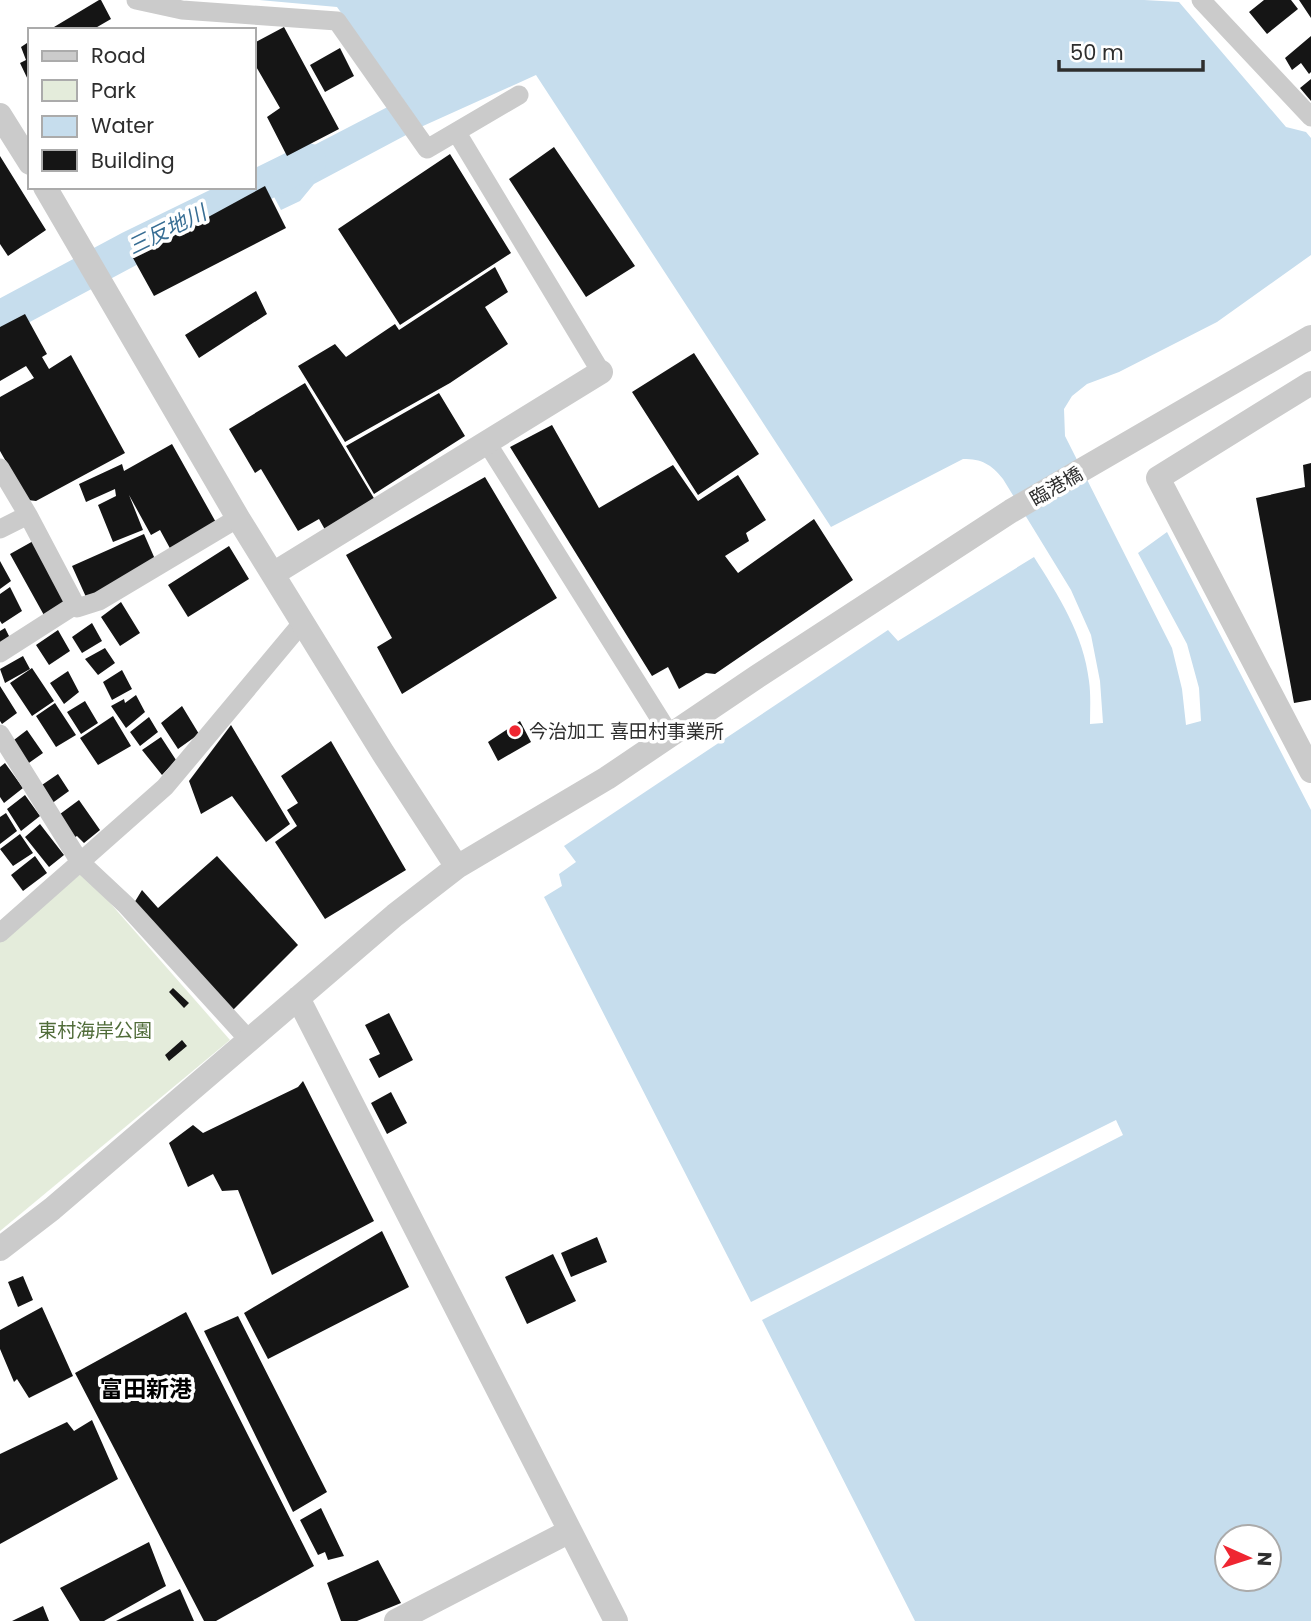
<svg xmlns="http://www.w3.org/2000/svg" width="1311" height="1621" viewBox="0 0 1311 1621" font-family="Poppins,'Noto Sans JP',sans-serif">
  <rect width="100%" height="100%" fill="#fff"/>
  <path fill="#e4ecdb" d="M83 872 230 1040 0 1231V942Z"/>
  <path fill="#c6dded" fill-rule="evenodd" d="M259 0H1144L1179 2 1286 127 1306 132 1311 138V255L1217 322 1119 372 1087 384 1072 396 1064 409 1065 436 1172 648 1182 689 1186 725 1201 721 1199 688 1187 644 1138 553 1167 532 1311 810V1621H915L762 1320 1123 1135 1116 1120 751 1302 544 897 562 886 559 874 576 862 564 846 888 630 898 641 1034 557C1058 595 1084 635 1089 681 1091 695 1090 710 1090 724L1103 723 1100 681 1091 635 1071 590 1003 479C991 464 982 459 963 459L831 527 536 75 423 126 314 184 300 201 281 210 263 176 266 170 403 99 337 7ZM1227 1537H1269V1579H1227Z"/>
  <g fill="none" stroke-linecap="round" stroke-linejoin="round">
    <path stroke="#c6dded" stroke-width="35" d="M0 318 131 248 309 161"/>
  </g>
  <path fill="#151515" d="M99 0H101L111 19 92 30H49Z
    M1264 0H1291L1298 9 1267 34 1249 12Z
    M1299 0H1311V18Z
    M284 27 339 129 287 156 267 117 280 108 254 63V43Z
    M1311 36V72L1309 74 1301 63 1292 70 1285 58Z
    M30 41V84L20 63 26 60 21 47Z
    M340 48 354 76 325 92 310 65Z
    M1311 79V101L1300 88Z
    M554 147 635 266 586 297 509 179Z
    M450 154 511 253 400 325 338 229Z
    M0 156 46 230 8 256 0 244Z
    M265 186 286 228 154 296 133 258Z
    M495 267 508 292 485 307 508 344 450 383 345 442 298 366 335 344 346 357 395 324 399 330Z
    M256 291 267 314 199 358 185 335Z
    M25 314 47 354 42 357 49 369 71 355 125 453 36 501 28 500 0 451V397L34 378 26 366 0 381V327Z
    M694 353 759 454 698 495 632 392Z
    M305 383 378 505 328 535 319 519 298 531 261 469 255 473 229 429Z
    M439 393 465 436 374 494 346 446Z
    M552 425 599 508 673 465 698 501 738 475 766 520 746 533 749 541 725 556 738 573 814 519 853 580 715 674 706 673 679 689 668 667 652 676 510 447Z
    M172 444 218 526 172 552 160 530 151 535 129 495 143 530 113 542 98 505 116 496 115 489 86 502 79 484 122 464 124 471Z
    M1311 463V700L1294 703 1256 498 1305 487 1303 465Z
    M485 477 557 598 402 694 377 647 392 638 346 555Z
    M144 534 158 566 86 597 72 566Z
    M35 540 68 599 45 617 10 554Z
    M229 546 249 579 188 617 168 585Z
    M0 561 11 581 0 589Z
    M10 587 22 611 2 624 0 621V594Z
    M121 602 140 633 120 646 101 617Z
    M92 623 102 641 82 653 72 637Z
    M5 628 11 640 0 648V631Z
    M58 630 70 651 49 665 36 645Z
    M105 648 115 663 98 675 85 659Z
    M23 656 30 669 5 683 0 669Z
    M32 668 54 701 32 716 10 683Z
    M122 670 132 689 112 700 103 682Z
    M68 671 79 692 64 704 50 683Z
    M0 686 17 713 2 724 0 721Z
    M136 695 145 712 126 728 111 706 124 699 125 703Z
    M85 701 98 723 81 734 67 712Z
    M55 703 76 735 56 747 36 716Z
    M182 706 199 734 178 749 161 723Z
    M113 716 131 746 98 765 80 738Z
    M149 717 158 732 140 746 130 732Z
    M520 721 531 742 498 761 488 742Z
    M231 725 290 824 266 842 232 796 201 814 189 781Z
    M27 730 43 753 26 765 10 743Z
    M161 737 176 760 162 775 142 750Z
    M331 741 406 870 325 919 275 842 297 826 287 810 298 803 281 776Z
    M5 763 23 788 4 803 0 797V767Z
    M58 774 69 791 51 804 39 787Z
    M25 795 40 816 21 831 7 809Z
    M79 800 100 830 84 843 77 836 71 839 56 817Z
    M6 813 17 831 0 844V817Z
    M40 824 64 855 49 867 25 837Z
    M20 834 33 853 13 866 0 849Z
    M35 856 47 873 23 891 11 875Z
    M217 856 298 945 228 1015 128 913 142 890 158 908Z
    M173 988 189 1003 184 1008 169 992Z
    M389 1013 413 1060 379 1078 369 1059 380 1054 365 1025Z
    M182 1040 187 1046 169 1061 165 1055Z
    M303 1081 374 1221 272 1275 238 1190 222 1191 213 1174 188 1187 169 1143 193 1125 203 1133 298 1087Z
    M391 1092 407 1123 387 1134 371 1103Z
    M382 1231 409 1287 268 1359 244 1313Z
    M597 1237 607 1262 571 1277 561 1253Z
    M553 1254 576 1301 527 1324 505 1277Z
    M23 1276 33 1300 18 1307 8 1282Z
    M42 1307 73 1376 29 1398 17 1379 14 1382 0 1349V1330Z
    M186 1312 314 1566 216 1621H204L75 1373Z
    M238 1316 327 1492 293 1512 204 1331Z
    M92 1420 118 1479 0 1544V1454L67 1422 74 1431Z
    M321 1508 344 1556 328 1560 325 1552 318 1555 300 1520Z
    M149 1542 166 1586 104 1621H80L60 1588Z
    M378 1560 401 1603 357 1621H341L327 1583Z
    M180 1589 194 1621H116Z
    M43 1606 49 1621H12Z"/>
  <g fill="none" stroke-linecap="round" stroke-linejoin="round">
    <path stroke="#cbcbcb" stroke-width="19" d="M136 0 182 10 337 21 427 149 519 95
      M1201 0 1311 117
      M457 133 601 372
      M487 443 670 735
      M0 468 28 515 77 608 99 601 238 518
      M0 529 28 515
      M0 653 75 605
      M0 734 80 862 126 905 249 1040
      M0 933 165 787 302 623"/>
    <path stroke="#cbcbcb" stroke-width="24" d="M0 115 30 163
      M45 187 238 518 383 753 457 867
      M1311 383 1158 478 1311 771
      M273 574 601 372
      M298 998 616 1621
      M0 1249 52 1209 395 915 457 867 607 778 758 676 1011 511 1311 337
      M396 1621 570 1531"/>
  </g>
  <circle fill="#ef2631" stroke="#fff" stroke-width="2.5" cx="515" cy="731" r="7"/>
  <g text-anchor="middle" stroke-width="7" stroke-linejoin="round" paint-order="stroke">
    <g font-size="19" fill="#2e2e2e" stroke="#fff">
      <text transform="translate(1056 486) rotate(-30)" y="7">臨港橋</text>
    </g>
    <g font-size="19" fill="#2e2e2e" stroke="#fff" text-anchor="start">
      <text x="529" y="738">今治加工 喜田村事業所</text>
    </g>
    <g font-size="19" fill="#506c39" stroke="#fff">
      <text x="95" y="1037">東村海岸公園</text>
    </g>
    <g font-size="21" font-style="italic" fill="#386e94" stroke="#fff">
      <text transform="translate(167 230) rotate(-26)" y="7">三反地川</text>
    </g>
    <g font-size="23" font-weight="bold" fill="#000" stroke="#fff">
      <text x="146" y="1397">富田新港</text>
    </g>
  </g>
  <rect x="28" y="28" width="228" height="161" fill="#ffffff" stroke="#ababab" stroke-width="2"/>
  <rect x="42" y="51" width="35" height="10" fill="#cbcbcb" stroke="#ababab" stroke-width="2"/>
  <text x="91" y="63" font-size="21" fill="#2e2e2e">Road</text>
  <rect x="42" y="80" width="35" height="21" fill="#e4ecdb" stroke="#ababab" stroke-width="2"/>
  <text x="91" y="98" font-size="21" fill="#2e2e2e">Park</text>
  <rect x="42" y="116" width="35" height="21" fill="#c6dded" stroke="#ababab" stroke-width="2"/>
  <text x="91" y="133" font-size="21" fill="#2e2e2e">Water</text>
  <rect x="42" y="150" width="35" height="21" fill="#151515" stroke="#ababab" stroke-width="2"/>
  <text x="91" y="168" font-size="21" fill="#2e2e2e">Building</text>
  <g transform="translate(1248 1558) rotate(93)"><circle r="33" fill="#ffffff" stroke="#ababab" stroke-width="2"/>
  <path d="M0-5L12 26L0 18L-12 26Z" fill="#ef2631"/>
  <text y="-10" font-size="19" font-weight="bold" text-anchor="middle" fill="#2e2e2e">N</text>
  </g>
  <path d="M1059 60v10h144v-10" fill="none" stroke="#2e2e2e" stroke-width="3.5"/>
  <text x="1070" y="60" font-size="21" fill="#2e2e2e" stroke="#ffffff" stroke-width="5" paint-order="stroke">50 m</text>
</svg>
